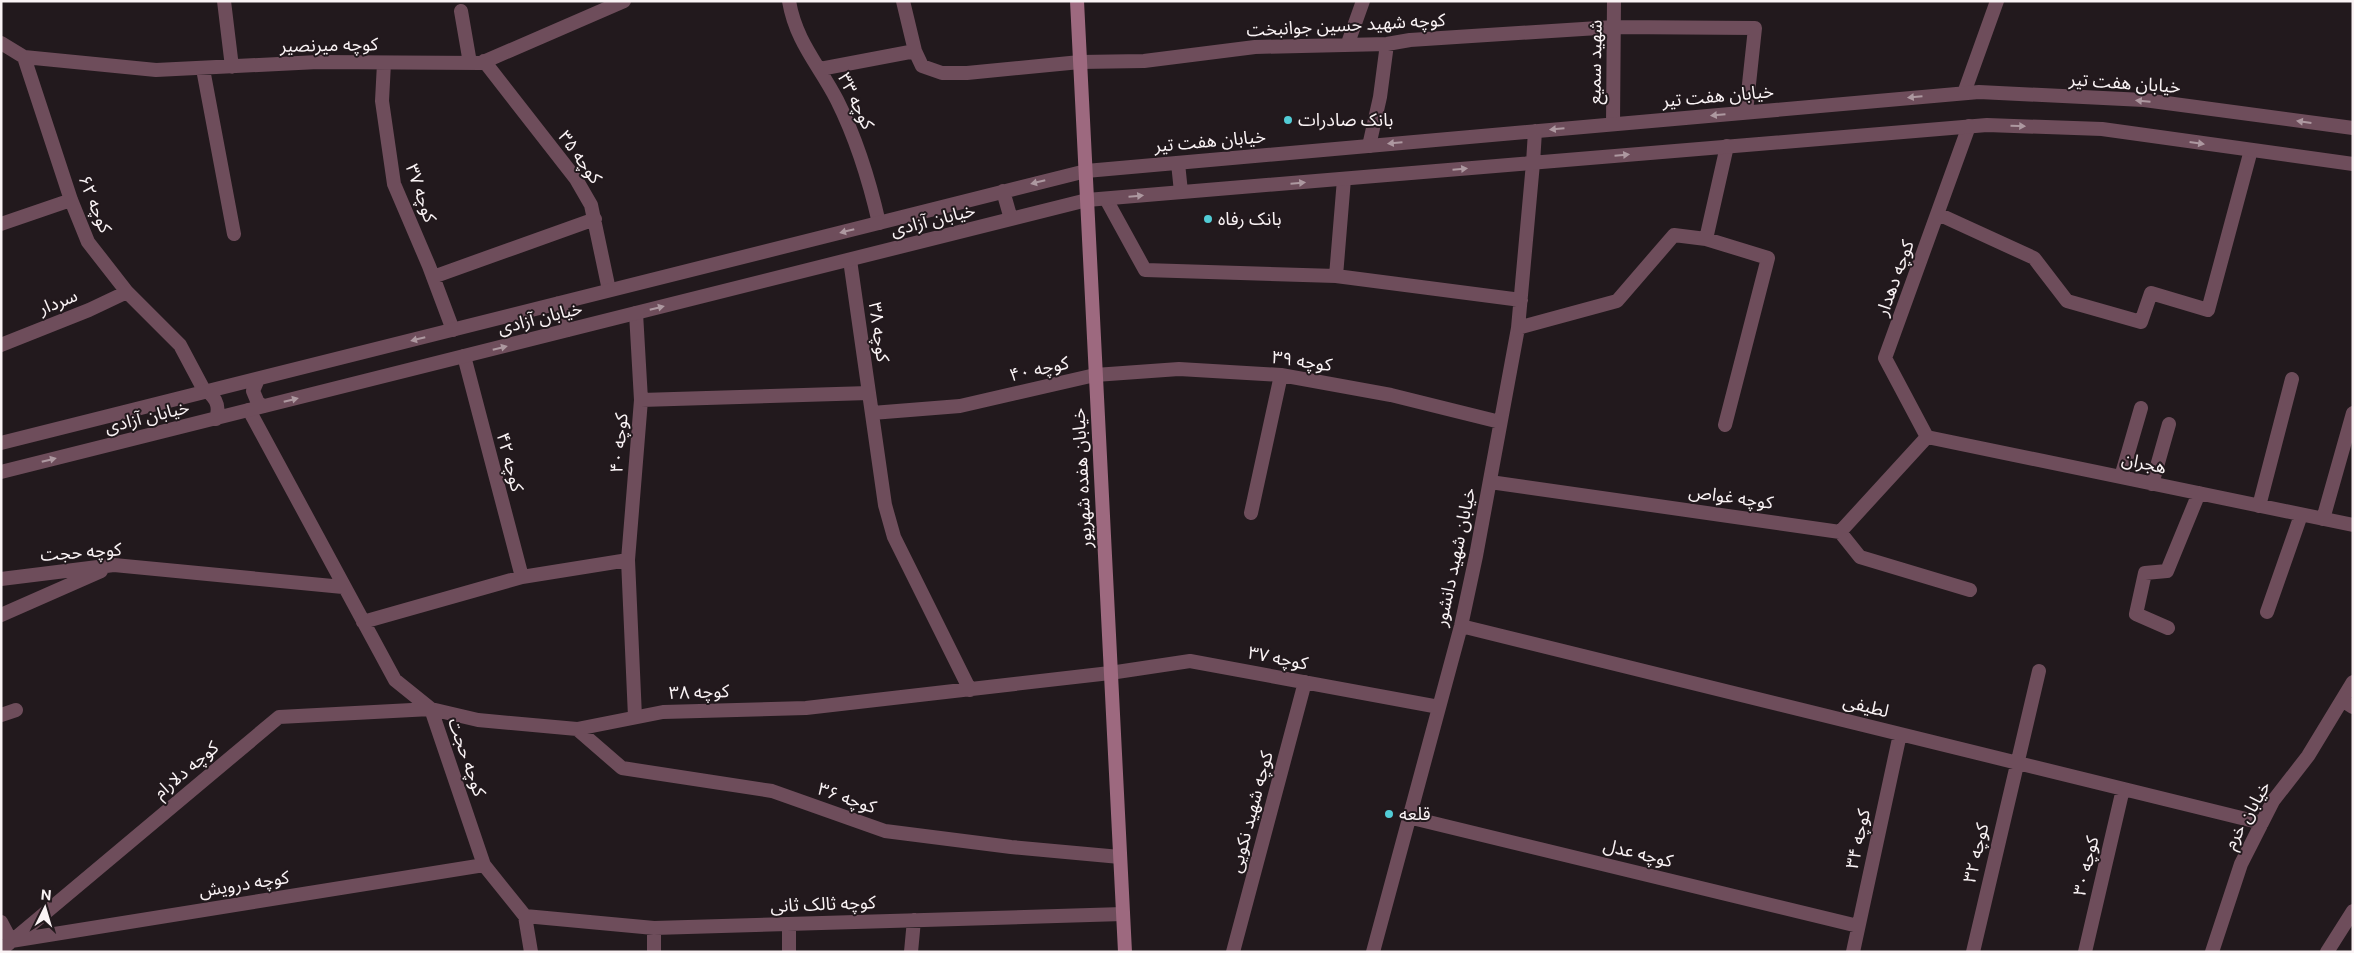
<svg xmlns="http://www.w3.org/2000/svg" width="2354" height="953" viewBox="0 0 2354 953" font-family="'Public Sans','Noto Sans Arabic',sans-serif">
  <rect width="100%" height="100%" fill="#22191d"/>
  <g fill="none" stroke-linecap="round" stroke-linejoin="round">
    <path stroke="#6e4d5b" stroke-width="14" d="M224 1 232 67
      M789 1C796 42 819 65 837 100 857 140 869 179 879 223
      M903 1 915 51 922 66 942 73H967L1080 62 1144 61 1255 47 1387 44 1410 40 1614 27 1755 28 1746 112
      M461 11 470 63
      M1 43 24 57 156 70 318 62 481 63 624 1
      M1348 43 1363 1
      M24 57 71 200 88 242 127 292 180 345 205 392
      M484 61 576 179 591 205 609 290
      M384 63 382 101 394 184 429 266 453 330
      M203 69 234 234
      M820 69 915 51
      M1964 93 1997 1
      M1613 124 1614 1
      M1369 146 1380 97 1387 44
      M1106 199 1145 270 1336 276 1521 300
      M1938 214 2034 258 2067 301 2141 322 2151 293 2208 310 2251 150
      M1 224 71 200
      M1706 239 1727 146
      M850 260 885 505 894 537 970 690
      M1336 276 1344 179
      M433 277 595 219
      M636 313 641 400
      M1518 328 1617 301 1674 235 1706 239 1768 258 1725 425
      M1 345 89 310 127 292
      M464 356 522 577
      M249 410 395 680 431 709 484 865 525 916 531 952
      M872 413 960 406 1095 375 1179 369 1281 375 1391 395 1500 422
      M1927 437 2353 525
      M1927 437 1885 358 1969 126
      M2121 477 2141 408
      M1490 482 1840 532 1927 437
      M2152 484 2169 424
      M2259 506 2292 379
      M1251 513 1281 375
      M2323 519 2353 413
      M1840 532 1860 557 1970 590
      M1 579 114 565 343 587
      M2267 612 2301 515
      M1 615 101 571
      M363 622 522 577 628 560
      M1461 626 2262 823
      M2168 628 2136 614 2145 573 2167 571 2199 493
      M2342 700 2353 707
      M1 715 16 710
      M635 717 628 560 641 400 869 393
      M577 729 622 768 772 791 885 831 1011 847 1120 857
      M1408 817 1858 926
      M525 916 654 928 1123 914
      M1 922 11 941 484 865
      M1 950 279 717 431 709 478 720 577 729 663 712 806 708 1110 673 1190 661 1439 707
      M654 952V928
      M789 952V924
      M911 952 914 920
      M1233 952 1305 682
      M1373 952 1461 626 1476 556 1518 328 1533 163
      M1853 952 1900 734
      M1973 952 2039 671
      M2085 952 2123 789
      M2212 952 2241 864 2273 801 2308 756 2353 682
      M2327 952 2353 911"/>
    <path stroke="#6e4d5b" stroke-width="14" d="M1178 163 1181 192
      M1533 163 1535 131
      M1003 191 1011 219
      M559 303 568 330
      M258 379 253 391 258 403 264 406
      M207 391C217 399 220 407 216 419
      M1 443 1086 171 1979 92 2144 100 2353 128
      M1 472 1087 200 1987 125 2102 129 2353 164"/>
    <path stroke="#9d697f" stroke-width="14" d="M1077 1 1125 952"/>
  </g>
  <defs><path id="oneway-solid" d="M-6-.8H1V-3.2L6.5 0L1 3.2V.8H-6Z" transform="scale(1.25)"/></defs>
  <g fill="#ad98a0">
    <use href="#oneway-solid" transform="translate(1915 97) rotate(175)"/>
    <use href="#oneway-solid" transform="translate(2143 101) rotate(-175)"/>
    <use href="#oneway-solid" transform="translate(1718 115) rotate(175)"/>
    <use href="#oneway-solid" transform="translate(2304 122) rotate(-172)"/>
    <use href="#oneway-solid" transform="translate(2018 126) rotate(2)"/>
    <use href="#oneway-solid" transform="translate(1557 129) rotate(175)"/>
    <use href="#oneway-solid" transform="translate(1395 143) rotate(175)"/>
    <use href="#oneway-solid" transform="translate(2197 143) rotate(8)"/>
    <use href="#oneway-solid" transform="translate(1622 155) rotate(-5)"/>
    <use href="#oneway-solid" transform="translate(1460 169) rotate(-5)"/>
    <use href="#oneway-solid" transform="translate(1038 182) rotate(166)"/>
    <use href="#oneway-solid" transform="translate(1298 183) rotate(-5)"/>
    <use href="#oneway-solid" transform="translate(1136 196) rotate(-5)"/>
    <use href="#oneway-solid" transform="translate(847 231) rotate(166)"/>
    <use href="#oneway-solid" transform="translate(657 308) rotate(-14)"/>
    <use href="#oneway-solid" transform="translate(418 339) rotate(166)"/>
    <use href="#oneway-solid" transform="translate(500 348) rotate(-14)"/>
    <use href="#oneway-solid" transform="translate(291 400) rotate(-14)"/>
    <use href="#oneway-solid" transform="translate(49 460) rotate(-14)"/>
  </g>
  <g fill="#52ccd6" stroke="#22191d" stroke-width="2">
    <circle cx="1288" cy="120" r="5"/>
    <circle cx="1208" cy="219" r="5"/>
    <circle cx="1389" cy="814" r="5"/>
  </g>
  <g text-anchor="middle" stroke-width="4" stroke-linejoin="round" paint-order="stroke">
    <g font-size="18" fill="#faf3f5" stroke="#22191d">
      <text transform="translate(1346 25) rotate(-3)" y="6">کوچه شهید حسین جوانبخت</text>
      <text transform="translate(329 45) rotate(-1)" y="6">کوچه میرنصیر</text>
      <text transform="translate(1595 62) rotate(-89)" y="6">شهید سمیع</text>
      <text transform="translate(2125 83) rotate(4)" y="6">خیابان هفت تیر</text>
      <text transform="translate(1718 96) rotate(-5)" y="6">خیابان هفت تیر</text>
      <text transform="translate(856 101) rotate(64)" y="6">کوچه ۳۳</text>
      <text transform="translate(1210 141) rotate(-5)" y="6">خیابان هفت تیر</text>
      <text transform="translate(580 157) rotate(54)" y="6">کوچه ۳۵</text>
      <text transform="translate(421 193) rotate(71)" y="6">کوچه ۳۷</text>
      <text transform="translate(95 204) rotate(68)" y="6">کوچه ۶۲</text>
      <text transform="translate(933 220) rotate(-14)" y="6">خیابان آزادی</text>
      <text transform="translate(1895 278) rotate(-70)" y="6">کوچه دهدار</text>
      <text transform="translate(58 302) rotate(-22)" y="6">سردار</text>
      <text transform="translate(540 318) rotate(-14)" y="6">خیابان آزادی</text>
      <text transform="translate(879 332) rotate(82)" y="6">کوچه ۳۸</text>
      <text transform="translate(1302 361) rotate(8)" y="6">کوچه ۳۹</text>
      <text transform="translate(1039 369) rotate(-13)" y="6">کوچه ۴۰</text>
      <text transform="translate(147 417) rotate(-14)" y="6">خیابان آزادی</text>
      <text transform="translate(619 443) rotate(-85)" y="6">کوچه ۴۰</text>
      <text transform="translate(510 462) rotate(75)" y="6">کوچه ۴۲</text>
      <text transform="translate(2144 463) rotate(12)" y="6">هجران</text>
      <text transform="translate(1082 478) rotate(-93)" y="6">خیابان هفده شهریور</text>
      <text transform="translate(1731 497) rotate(8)" y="6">کوچه غواص</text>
      <text transform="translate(81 552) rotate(-4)" y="6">کوچه حجت</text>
      <text transform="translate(1455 557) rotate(-78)" y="6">خیابان شهید دانشور</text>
      <text transform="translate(1278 658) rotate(11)" y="6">کوچه ۳۷</text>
      <text transform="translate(699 692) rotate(-2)" y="6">کوچه ۳۸</text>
      <text transform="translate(1866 706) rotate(14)" y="6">لطیفی</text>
      <text transform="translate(467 757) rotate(71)" y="6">کوچه حجت</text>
      <text transform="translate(186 770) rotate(-40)" y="6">کوچه دلارام</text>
      <text transform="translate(847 798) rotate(19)" y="6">کوچه ۳۶</text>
      <text transform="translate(1251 812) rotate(-75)" y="6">کوچه شهید نکویی</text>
      <text transform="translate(2247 815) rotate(-60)" y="6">خیابان خرم</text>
      <text transform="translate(1858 839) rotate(-78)" y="6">کوچه ۳۴</text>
      <text transform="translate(1638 853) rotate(14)" y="6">کوچه عدل</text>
      <text transform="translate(1976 853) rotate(-77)" y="6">کوچه ۳۲</text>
      <text transform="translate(2086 866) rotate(-77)" y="6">کوچه ۳۰</text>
      <text transform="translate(244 884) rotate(-9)" y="6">کوچه درویش</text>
      <text transform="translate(823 904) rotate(-2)" y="6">کوچه ثالک ثانی</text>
    </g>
    <g font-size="18" fill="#faf3f5" stroke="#22191d" text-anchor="start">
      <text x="1298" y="126">بانک صادرات</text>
      <text x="1218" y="225">بانک رفاه</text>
      <text x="1399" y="820">قلعه</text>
    </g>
  </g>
  <rect width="2354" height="953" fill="none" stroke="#faf3f5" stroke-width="5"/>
  <g transform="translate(45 908) rotate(5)" stroke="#22191d" stroke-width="4" paint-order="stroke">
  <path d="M0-4L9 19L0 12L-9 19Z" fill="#faf3f5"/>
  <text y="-8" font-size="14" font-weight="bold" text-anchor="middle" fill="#faf3f5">N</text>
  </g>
</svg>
